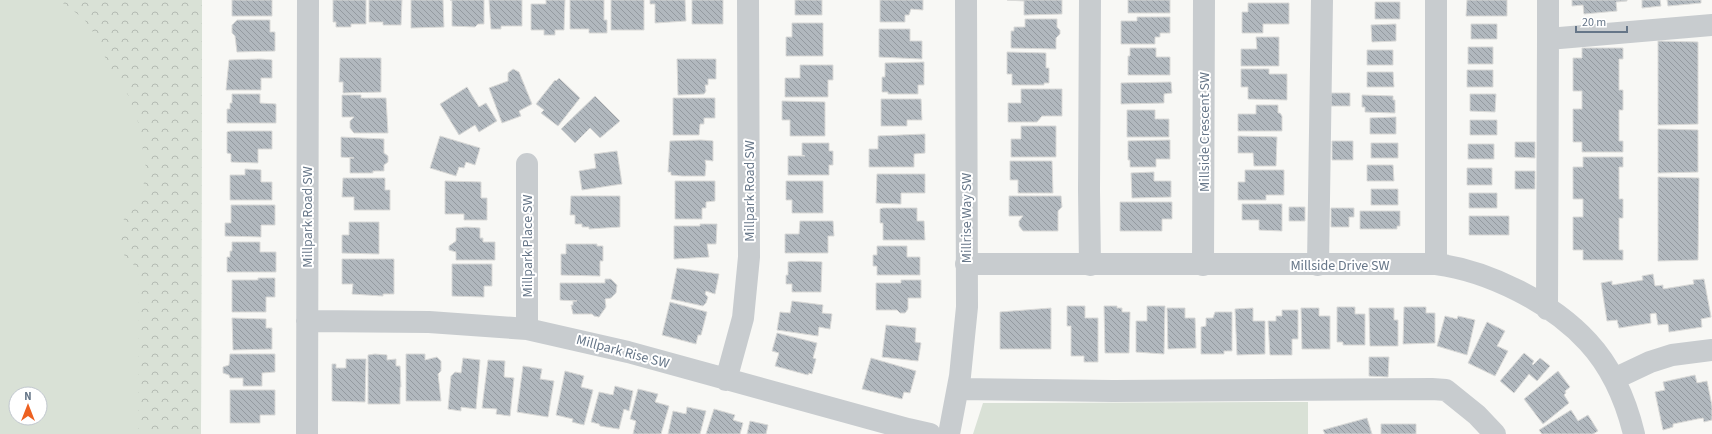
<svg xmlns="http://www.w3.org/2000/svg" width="1712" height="434" viewBox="0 0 1712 434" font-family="'Source Sans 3',sans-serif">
  <defs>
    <pattern id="forest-crowns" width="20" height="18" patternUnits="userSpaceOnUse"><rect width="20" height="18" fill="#d9e1d6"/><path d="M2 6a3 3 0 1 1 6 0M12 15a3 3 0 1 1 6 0" fill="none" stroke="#b4bbb3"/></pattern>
    <pattern id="building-back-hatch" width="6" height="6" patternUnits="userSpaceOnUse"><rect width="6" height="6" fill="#b1b8be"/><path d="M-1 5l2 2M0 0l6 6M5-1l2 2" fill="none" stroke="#949aa0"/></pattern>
  </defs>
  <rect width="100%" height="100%" fill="#f8f8f5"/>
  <path fill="#d9e1d6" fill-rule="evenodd" d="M0 0H202L201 434H0ZM16 394H40V418H16Z
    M1308 402V434H973L983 403Z"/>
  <path fill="url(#forest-crowns)" d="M59 0H202L201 434H138L139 270 124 255 118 237 124 219 143 189 146 168 138 122 128 95 109 66 95 35 84 19Z"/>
  <path fill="url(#building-back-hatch)" stroke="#dadad8" d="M232 0H272V16H232Z
    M333 0H366V24H351V27H336V22H333Z
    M369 0H402L401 25H383V22H369Z
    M411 0H443L444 27 411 28Z
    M450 0H484V24H478L475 27 452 26V1Z
    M489 0H522V26H501V29H491Z
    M546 0H565L564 30H555V35H544V30H531V4H546Z
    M570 0H604V20H607V33H589V29H570Z
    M611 0H644V30H611Z
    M650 0H685L686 21 655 23V4H650Z
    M692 0H723V24H692Z
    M795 0H822V15H795Z
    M880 0H923V10L911 9 909 15H905V22H880Z
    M1007 0H1062V14L1024 15V1Z
    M1128 0H1170V13H1128Z
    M1467 0H1507V16H1466Z
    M1572 0H1627V1L1616 2 1617 11 1584 14 1583 5 1572 6Z
    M1642 0H1660L1661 6 1642 8Z
    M1667 0H1701V3L1668 6Z
    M1375 2H1400V19H1375Z
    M1248 3H1289V24H1263V33H1242V12H1248Z
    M1137 17H1170V33H1160V37H1155V44H1121V21H1137Z
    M1025 19H1057V27L1060 30V34L1056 38V49L1011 48V31H1014V27H1025Z
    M237 20H270V32H275V51L237 52 235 36 232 33V25Z
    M792 23H823V56H786V37H792Z
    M1396 24V41L1372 42 1371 25Z
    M1471 24H1497V39H1471Z
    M879 29H910V41H922V59L879 57Z
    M1256 37H1279V66H1241V49H1257Z
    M1658 41 1698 42V124L1658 125Z
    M1468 47H1493V64H1468Z
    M1130 48H1156V57H1170V75H1128V56H1130Z
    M1582 48H1623V59H1619V90H1623V110H1619V141H1623V152H1582V142H1573V109H1582V91H1573V58H1582Z
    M1367 50H1393V65H1367Z
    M1007 52 1046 53V68H1049V83H1044V85H1012V74H1007Z
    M340 58H381V92L343 93V82H339Z
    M260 59 272 60V78H261V90H226L229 60Z
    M677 59H716V79H708V85H705L706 91 704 94 678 95Z
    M924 62V85H918V94H888V92H882V77H885V63Z
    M800 65H833V80H828V97H785V78H800Z
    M513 69 519 72 532 104 519 111 521 116 502 123 489 88 508 81V73Z
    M1241 69H1269V74H1287V100L1248 99V87H1241Z
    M1467 70H1493V87H1467Z
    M1367 72H1393L1394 87H1367Z
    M559 78 580 98 558 126 541 113 544 110 536 104 555 80 556 81Z
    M1171 82 1172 93 1164 94V103L1121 104V83Z
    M467 87 479 107 486 103 497 121 479 132 475 125 459 135 440 104Z
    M1021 89H1062V116H1042L1037 122H1008V103H1021Z
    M1331 93H1350V106H1331Z
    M232 94H260V103L276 104V123H227V109H230V103H232Z
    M1470 94H1496L1495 112 1470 111Z
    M342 95H361V98H386L388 133H354L350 128V121L354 117H342Z
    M1362 95 1393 96V100H1395V113L1365 112V107H1362Z
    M595 96 620 121 600 138 590 128 575 143 561 129Z
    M673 98H715V118H704V124H700L699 135H673Z
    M881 99H921L922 120H907V126H881Z
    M782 101 825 102V136H790V120H782Z
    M1256 105H1278V113H1280L1282 116V131H1238V114H1256Z
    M1127 110H1155V119H1169V137H1127Z
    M1396 117V134H1370V118Z
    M1470 120H1497V135H1470Z
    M1021 126H1056V157H1011V139H1021Z
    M1658 129 1698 130V172L1658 173Z
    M231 131H272V149H258V163L231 162V154L227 153V132Z
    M925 134V153L914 154V167H869V149H878V136Z
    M440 136 480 148 475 165 466 162 464 168 459 167 456 176 430 168Z
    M1238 136 1277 137 1276 166H1254L1253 153H1238Z
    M341 137 384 139V153L388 156V162L384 165V171H373V173H350V158H354L341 157Z
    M701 140 713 141V161L705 160 706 166 705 176H682L671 175V172H668L670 141Z
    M1170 140V159H1156V167H1130V160H1128V141Z
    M1332 141H1353V160H1332Z
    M1515 142H1535V158L1515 157Z
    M802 143H829V151H833V165H829V175H788V156H805L802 155Z
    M1371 143H1398V158H1371Z
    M1468 144H1494V159H1468Z
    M617 151 622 184 582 190 579 171 596 168 594 154Z
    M1583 157H1623V167H1619V199H1623V218H1619V250H1623V260H1583V250H1573V217H1583V199H1573V167H1583Z
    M1010 161H1052L1053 193H1018V180H1010Z
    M1367 165H1393L1394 181H1367Z
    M1467 168H1492V185H1467Z
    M245 169 261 170V182H272V200H230V175H245Z
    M1245 170H1284V195H1266V200H1238V182H1245Z
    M1515 171H1535V189H1515Z
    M1154 172V181H1171V197L1132 198 1131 173Z
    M925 174V193H901V204L876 203 877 174Z
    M1658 177 1699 178 1698 260 1658 261Z
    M343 178H385V190H390V210H354V197H342Z
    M445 181 481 182V198H487V220H464V214H445Z
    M675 181H715V201L706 202V208H702V219H675Z
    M786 181H823V213H792V200H786Z
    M1371 189H1398V205H1371Z
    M1469 193H1497V208H1469Z
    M571 196H620V227L589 229V227H582V224H575V215H570Z
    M1009 196H1061L1062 207 1058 211V231H1023L1019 226V221L1023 216H1009Z
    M1120 202H1172V219H1162V231H1120Z
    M1242 204H1282V231L1259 230V220H1242Z
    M231 205H275V225H261V237L225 236V223H231Z
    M1289 207H1305V221H1289Z
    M883 208H917V221H924L925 240H883V223H880V209Z
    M1331 208H1354V217H1349V227H1331Z
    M1360 211H1400V226H1397V229H1360Z
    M1469 216H1509V235H1469Z
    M800 221H833L834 236H828V253H785V234H799Z
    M349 222H379V254L342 253V235H349Z
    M700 224H717L716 244H707L709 257 674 259V226H700Z
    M466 227 480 228V238H483V242H495V260H456V252L449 250V246L456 241V228Z
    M232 242H260V252H276V272H227V257H230V251H232Z
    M566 244H597V246H603V261H600V276L561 275V254H566Z
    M877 246H907V257H920V275H877V266H873V255H877Z
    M342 259H394V294H383V296L352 294 353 284H342Z
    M800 261 822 262 821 292H792V284H786V275H788V262Z
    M452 264H492V286H484V297L452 296Z
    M677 268 719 274 715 294 706 291 705 294 708 297 706 303 703 306 671 299Z
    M1653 274 1655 286 1663 285V289L1694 284 1693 280 1704 279 1711 317 1701 319 1702 327 1669 332 1668 324 1658 325 1656 313 1650 314 1651 323 1619 328 1617 320 1607 321 1601 283 1612 281V285L1643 280 1642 276Z
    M258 278H275V297H266V312H232V280H258Z
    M605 279H611L617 285 616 293 611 298 605 299 606 307 599 317 594 316 592 314H573L571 305H573V301H577L560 300V283H605Z
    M901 280H921V298H908V309L905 313H900L897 310H876V283H901Z
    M792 301 823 305 822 313 832 314 830 329 819 327 818 336 777 330 780 312 790 313Z
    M670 302 707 312 701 335H698L696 344 662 335Z
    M1067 306H1085V318H1098V362H1084V356H1071V326H1067Z
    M1104 306H1117V308H1122V312H1130L1129 353H1105Z
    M1147 306H1165L1164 354 1136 352V321H1147Z
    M1337 307H1355V314H1365V345H1343V342H1337Z
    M1404 307H1426V313H1435V343L1403 344Z
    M1051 308V349H1000V312Z
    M1167 308H1185V318H1195L1196 348 1168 349Z
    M1253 308V321H1265V354L1237 355 1235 309Z
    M1301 308H1319V316H1330V349H1302Z
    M1369 308H1394V320H1398V346H1370Z
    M1282 310H1298V339H1292V355H1270L1268 321H1276V316H1282Z
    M1215 312H1232V351H1224V354H1201V327L1206 326V318H1213Z
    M1445 316 1457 319 1458 316 1475 320 1467 355 1437 346Z
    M232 318 266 319V328H272V349L233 350Z
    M1487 322 1505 331 1497 346 1508 351 1495 376 1468 363Z
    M886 325 916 328 915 342 921 343 918 361 882 357Z
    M777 333 817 343 813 358 816 359 812 374 809 373 808 375 775 366 779 353 772 351Z
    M1524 353 1534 361 1532 364 1533 365 1540 358 1550 366 1537 381 1529 374 1514 393 1500 381Z
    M230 354H275V372L262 373V386H243V378H230L229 375 223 373V367L229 365Z
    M375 354 387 355V360L396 359V366H400L401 387H400V404H368V355Z
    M406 354H425V360L437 357 441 361V371L438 374 441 401H406Z
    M1369 357H1389L1388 377 1369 376Z
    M463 358 480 360 476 409 461 407V411L448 409 451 376 455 372 461 373Z
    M871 358 916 371 910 393 904 392 902 399 862 389Z
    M346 359H366L365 402 332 401V364H336V368H346Z
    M488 360 505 361 504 377 514 378 510 416 496 414 497 409 482 408Z
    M523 366 542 369 540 379 554 381 548 417 517 412Z
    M565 371 584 376 581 387 593 390 584 425 572 422 573 419 556 415Z
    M1558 371 1570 387 1565 391 1566 393 1564 395 1569 403 1543 424 1524 399Z
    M1695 375 1697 383 1707 381 1712 406V420L1704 422 1703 418 1697 419 1673 424V427L1663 430 1655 392 1665 390 1663 382Z
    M615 386 633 391 629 411 624 409 619 429 600 426 599 424 591 422 599 392 613 395Z
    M638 389 658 394 655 402 669 406 661 434H633L636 421 630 419Z
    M230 390H275V415H260V423H230Z
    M687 407 706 411 700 434H668L673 411 686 414Z
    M714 409 735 415 733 420 743 423 740 434H706Z
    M1571 410 1578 421 1588 415 1598 431 1593 434H1542L1539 430Z
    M1367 418 1372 434H1325L1323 430Z
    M750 421 768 425 766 434H747Z
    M1381 424H1416V434H1381Z"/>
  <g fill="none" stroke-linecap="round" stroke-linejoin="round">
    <path stroke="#c8cccf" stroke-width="22" d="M1090 0 1089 190 1090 265
      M1548 0V39
      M527 164V329
      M966 264H1436C1489 271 1551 302 1588 342 1612 368 1626 401 1634 434
      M1436 264V0
      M1203 265 1204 0
      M1318 265 1322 0
      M1547 309 1548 39 1712 25
      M307 321 429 322 527 329 628 352 908 429 930 434
      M1614 379 1650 362 1672 355 1712 350
      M726 380 743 318 749 257 748 0
      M958 389 1113 391 1432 389 1446 390 1477 415 1495 434
      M307 434 308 0
      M949 434 960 376 967 307 966 0"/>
  </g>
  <g text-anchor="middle" stroke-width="4" stroke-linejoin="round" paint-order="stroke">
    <g font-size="14" fill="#667688" stroke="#fff">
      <text transform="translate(1204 132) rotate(-90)" y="5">Millside Crescent SW</text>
      <text transform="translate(749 191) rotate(-90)" y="5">Millpark Road SW</text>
      <text transform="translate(307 217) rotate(-90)" y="5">Millpark Road SW</text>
      <text transform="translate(966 218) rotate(-90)" y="5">Millrise Way SW</text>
      <text transform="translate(527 246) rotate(-90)" y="5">Millpark Place SW</text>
      <text x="1340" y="270">Millside Drive SW</text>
      <text transform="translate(623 351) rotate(15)" y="5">Millpark Rise SW</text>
    </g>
  </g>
  <g transform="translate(28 406)"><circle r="19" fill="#ffffff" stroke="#c2c8cf"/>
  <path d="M0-3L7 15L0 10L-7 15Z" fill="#ed6121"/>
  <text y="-6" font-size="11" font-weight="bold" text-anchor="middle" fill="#667688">N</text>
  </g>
  <path d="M1576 26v6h51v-6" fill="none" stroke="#667688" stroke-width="2"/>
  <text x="1582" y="26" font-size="12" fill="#667688" stroke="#ffffff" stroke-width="3" paint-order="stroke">20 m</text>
</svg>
